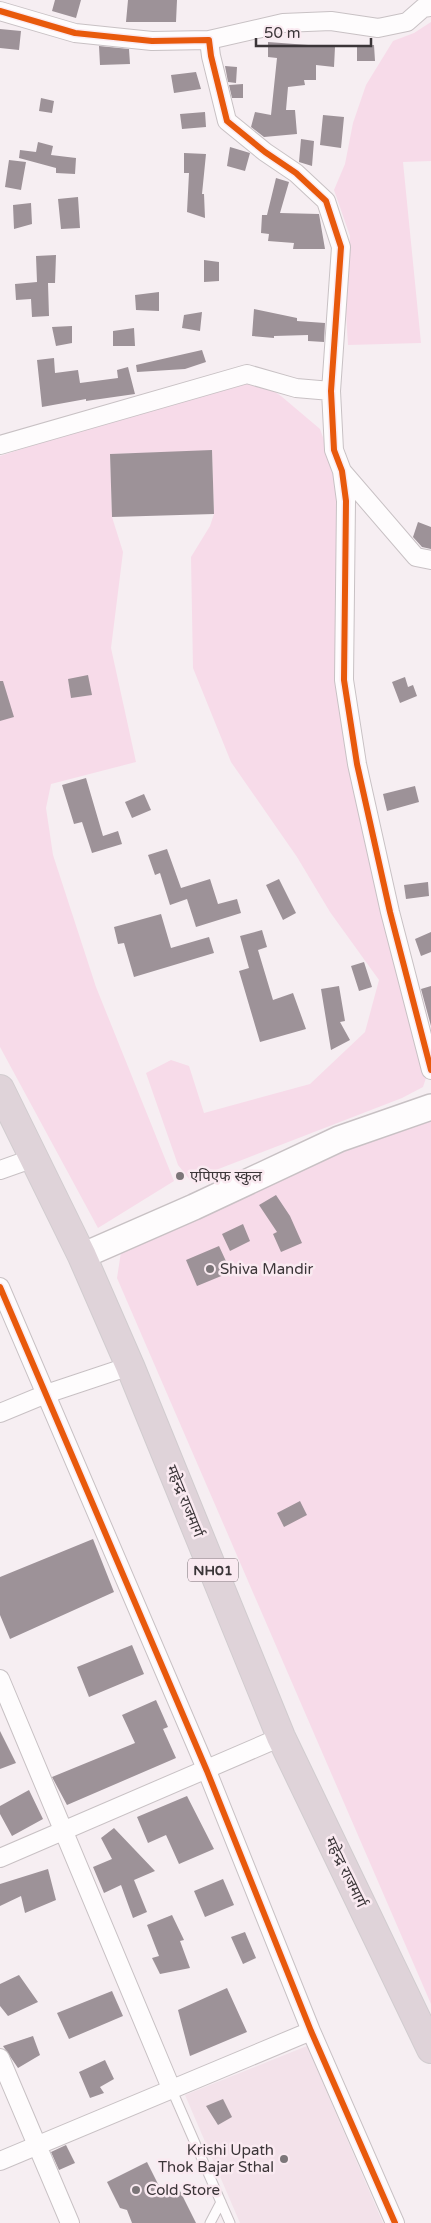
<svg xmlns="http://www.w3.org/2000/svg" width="431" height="2223" viewBox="0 0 431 2223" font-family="'Varela Round','Noto Sans Devanagari',sans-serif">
  <rect width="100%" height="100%" fill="#f6eef2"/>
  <path fill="#f3e2ea" d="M307 2046 383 2223H240L185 2095Z"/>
  <path fill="#f7dbe9" d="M431 22V161L403 162 421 343 348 345 346 313 350 236 334 190 345 164 353 123 366 85 393 41 414 33Z
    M244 381H259L281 396 320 429 336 474V649L427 1075 423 1087 402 1098 190 1180 178 1165 146 1073 171 1060 189 1066 204 1113 310 1084 365 1032 379 980 330 912 297 857 231 762 193 668 191 557 210 526 214 514 212 451 110 454 112 517 123 552 111 648 136 762 51 784 46 808 53 855 96 987 174 1181 98 1228 0 1047V456L86 428Z
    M431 1113V2004L117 1278 121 1252Z"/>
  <path fill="#9d9298" d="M55 0H81L76 18 52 11Z
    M128 0H177L176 22H126Z
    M0 29 21 31 19 50 0 48Z
    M268 42 335 47 334 67 316 65V80H304L305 85 288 87 286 110H295L297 134 264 137 251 127 255 112 271 115 277 58 268 57Z
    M357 45H374L375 61H357Z
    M99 46 129 49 130 64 100 65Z
    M225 66 237 67 236 83 228 82Z
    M196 72 201 89 174 93 171 75Z
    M243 84V98H232L229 85Z
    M41 98 54 101 52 113 39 111Z
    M205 112 206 127 182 129 180 114Z
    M323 115 344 117 341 148 320 145Z
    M301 139 314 141 312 166 299 162Z
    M38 142 53 146 51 155 76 158 75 174 56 173V168L19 158 20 150 36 152Z
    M230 147 250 153 245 171 227 166Z
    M184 153 206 154 202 194H204L205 218 187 212 189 173H184Z
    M9 160 26 162 21 190 5 187Z
    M276 178 289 182 280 213 319 214 325 249H293L294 243 268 241 269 234 261 233 262 215H267Z
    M78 197 80 228 61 229 58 199Z
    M31 203 32 224 14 229 13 205Z
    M56 255 55 283H48L49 316 32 317 31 299 16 300 15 284 37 282 36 256Z
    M204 260 219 262V281L204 282Z
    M159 292V311L136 310 135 295Z
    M254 309 297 318V321L325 323 324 342 308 341V335L274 336V338L252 336Z
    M202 312 200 331 182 328 184 315Z
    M72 326V343L56 346 52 327Z
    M134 328 135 346H113V331Z
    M202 350 206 362 185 369 137 372 136 365Z
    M54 358 55 373 78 370 80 383 118 378 117 370 128 367 135 394 86 401V399L42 407 37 360Z
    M212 450 214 514 112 517 110 454Z
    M418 522 431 527V549L422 547 413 537Z
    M88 675 92 695 71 698 68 679Z
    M405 677 408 687 413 685 417 696 400 703 392 682Z
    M0 681H3L14 717 0 721Z
    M86 778 103 836 118 831 122 844 92 853 82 822 74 824 62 785Z
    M415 786 419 802 387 811 383 794Z
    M144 794 151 810 132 818 125 802Z
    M167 849 181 888 210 879 218 904 237 899 241 913 196 927 187 899 170 905 160 873 155 875 148 855Z
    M279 879 296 913 283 920 266 885Z
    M428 882 429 896 406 899 404 885Z
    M161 914 171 948 209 937 214 953 134 977 124 943 118 944 114 927Z
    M262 930 267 947 258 950 273 1000 293 993 306 1029 260 1042 239 971 249 968 240 936Z
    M431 932V952L421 956 415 939Z
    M364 962 372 987 359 991 351 966Z
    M339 986 345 1021 340 1022 350 1040 331 1050 321 989Z
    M431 986V1026L421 989Z
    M276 1195 290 1216 302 1243 281 1252 273 1234 277 1232 259 1205Z
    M243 1224 250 1241 230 1251 222 1234Z
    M219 1246 231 1272 197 1286 186 1260Z
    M300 1501 307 1515 284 1527 277 1513Z
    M93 1539 114 1592 10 1639 0 1615V1577Z
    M132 1645 144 1674 89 1697 77 1667Z
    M156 1700 168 1727 163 1729 176 1758 67 1805 52 1777 135 1743 122 1715Z
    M0 1731 16 1763 0 1769Z
    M29 1790 43 1819 12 1836 0 1814V1806Z
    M187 1796 214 1849 179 1864 166 1835 148 1843 137 1817Z
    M114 1828 155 1871 134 1880 147 1912 133 1918 121 1885 104 1893 93 1867 112 1859 101 1838Z
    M48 1869 56 1900 25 1913 21 1896 0 1906V1884Z
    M223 1879 234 1905 205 1917 194 1891Z
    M172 1915 184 1940 180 1941 190 1968 160 1974 152 1958 159 1956 147 1925Z
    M245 1932 256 1958 243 1964 231 1937Z
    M19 1975 38 2002 8 2016 0 2006V1984Z
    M227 1988 247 2032 190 2056 178 2010Z
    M112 1991 123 2016 69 2039 57 2013Z
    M33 2036 40 2055 18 2068 3 2046Z
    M105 2060 114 2079 100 2087 104 2093 90 2098 79 2072Z
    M223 2099 232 2117 218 2125 206 2106Z
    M66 2145 75 2163 59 2170 51 2152Z
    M147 2162 162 2192 178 2187 196 2223H132L127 2210 120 2208 107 2182Z"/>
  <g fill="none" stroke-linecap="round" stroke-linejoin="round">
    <defs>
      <path id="lane" d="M171 2088 230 2223
        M210 2223 221 2202"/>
      <path id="street" d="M0 11 75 33 152 41 209 40 211 56 227 121 265 152 296 173 326 201 341 247 331 391 334 450 342 471 346 501 344 680 357 764 390 912 431 1070
        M209 40 283 23 331 21 378 28 407 22 423 8 431 7
        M0 445 247 374 296 388 331 391
        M342 471 416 557 431 560
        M0 1170 34 1158
        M0 1287 207 1771 311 2031 395 2223
        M0 1413 46 1394 130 1366
        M0 1679 171 2088
        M0 1858 281 1737
        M0 2058 70 2223
        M0 2161 311 2031"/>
      <path id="secondary" d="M82 1256 194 1207 339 1139 431 1107"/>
      <path id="highway" d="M0 1089 82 1256 130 1366 281 1737 431 2049"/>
    </defs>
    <use href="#lane" stroke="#c8c1c4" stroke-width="11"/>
    <use href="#street" stroke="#c8c1c4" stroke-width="20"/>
    <use href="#secondary" stroke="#c8c1c4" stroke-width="28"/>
    <use href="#highway" stroke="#d1cccf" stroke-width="30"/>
    <use href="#lane" stroke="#fefcfd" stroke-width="9"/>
    <use href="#street" stroke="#fefcfd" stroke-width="18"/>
    <use href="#secondary" stroke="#fefcfd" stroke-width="25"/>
    <use href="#highway" stroke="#dfd3d9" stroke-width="28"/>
    <defs>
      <path id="cycleway" d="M0 11 75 33 152 41 209 40 211 56 227 121 265 152 296 173 326 201 341 247 331 391 334 450 342 471 346 501 344 680 357 764 390 912 431 1070
        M0 1287 207 1771 311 2031 395 2223"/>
    </defs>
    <use href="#cycleway" stroke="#faeaf1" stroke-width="9"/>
    <use href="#cycleway" stroke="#e8590c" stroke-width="6"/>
  </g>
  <g fill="#7c7679" stroke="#faeaf1" stroke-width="2">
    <circle cx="180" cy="1176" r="5"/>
    <circle cx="210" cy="1269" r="5"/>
    <circle cx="284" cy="2159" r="5"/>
    <circle cx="136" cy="2190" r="5"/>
  </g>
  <g text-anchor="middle" stroke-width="5" stroke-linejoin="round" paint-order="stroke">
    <rect fill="#faeaf1" stroke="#746b70" stroke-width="1" x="188" y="1558.5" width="50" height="23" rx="4"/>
    <g font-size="14" font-weight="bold" fill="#3b3538">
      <text x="213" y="1575">NH01</text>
    </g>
    <g font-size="15" fill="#3b3538" stroke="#faeaf1" text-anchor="start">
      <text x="190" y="1181">एपिएफ स्कुल</text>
      <text x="220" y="1274">Shiva Mandir</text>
      <text x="274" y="2155" text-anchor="end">Krishi Upath<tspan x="274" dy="17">Thok Bajar Sthal</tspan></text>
      <text x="146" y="2195">Cold Store</text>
    </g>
    <g font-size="15" fill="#3b3538" stroke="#faeaf1">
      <text transform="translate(185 1501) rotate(68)" y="5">महेन्द्र राजमार्ग</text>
      <text transform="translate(346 1872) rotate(64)" y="5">महेन्द्र राजमार्ग</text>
    </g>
  </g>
  <path d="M256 38v8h115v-8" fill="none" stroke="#3b3538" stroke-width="2.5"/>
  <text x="264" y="38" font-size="15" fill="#3b3538" stroke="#faeaf1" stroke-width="4" paint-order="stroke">50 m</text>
</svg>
